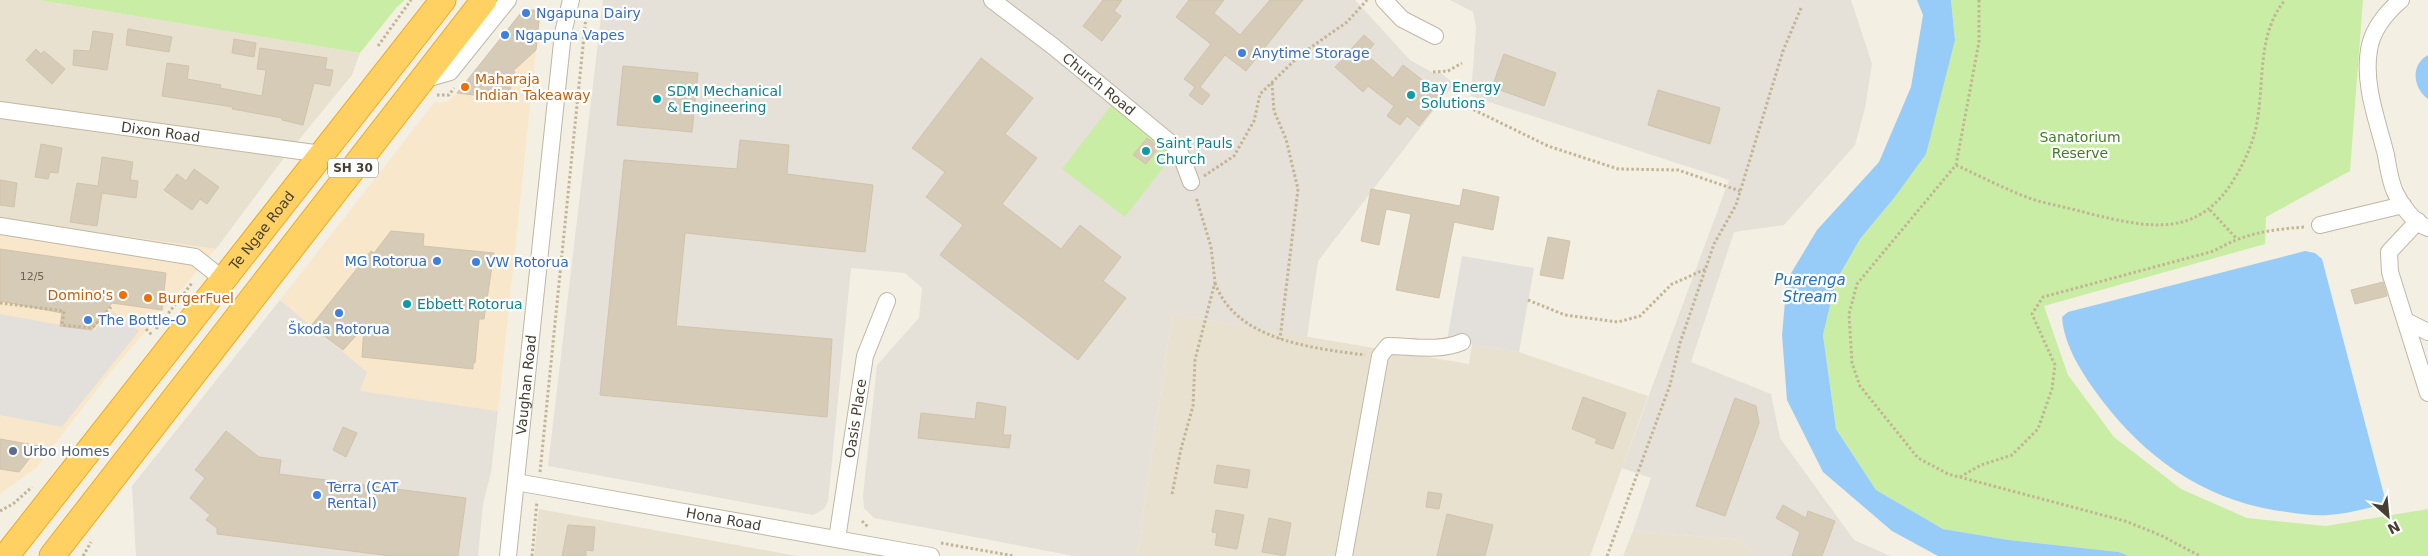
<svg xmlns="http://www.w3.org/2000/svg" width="2428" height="556" viewBox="0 0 2428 556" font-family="'DejaVu Sans',sans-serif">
  <rect width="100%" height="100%" fill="#f3efe3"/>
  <path fill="#e8e1d0" d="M0 0H38L360 53 352 75 280 163 216 249 0 219Z
    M1172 314 1469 364 1472 344 1519 352 1648 396 1590 556H1137Z
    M539 509 797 556H534Z
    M1633 531 1741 540 1753 556H1623Z"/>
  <path fill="#f8e7cb" d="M524 9 540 11 498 411 360 391 367 372 280 300 434 103 447 102 457 93Z
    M0 219 216 249 109 374 37 467 0 494Z"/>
  <path fill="#e5e0d8" d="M603 0H1355L1410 60 1433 73H1441L1454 84 1318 261 1307 337 1172 314 1137 556H1074L874 518 864 508 863 496 877 365 919 318 922 288 905 273 851 268 828 501 824 509 813 515 548 466Z
    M1450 0H1851L1872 64 1865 108 1855 145 1784 225 1734 232 1691 362 1771 394 1780 438 1854 540 1890 556H1753L1741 540 1633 531 1651 478 1622 468 1729 180 1471 96 1476 27 1473 12Z
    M280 300 367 372 360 391 498 411 491 472 483 504 478 556H136L132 486Z"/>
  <path fill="#caeda6" d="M38 0H405L397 7 360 53Z
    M1951 0H2363L2350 171 2266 217 2265 244 2044 306 2068 375 2114 437 2181 489 2247 518 2326 526 2428 509V556H2129L2119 552 2009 540 1943 529 1876 490 1836 429 1823 335 1836 281 1860 239 1894 198 1955 40Z
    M1113 103 1176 151 1125 217 1062 169Z"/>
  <path fill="#e3e0dc" d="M1462 256 1534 268 1519 352 1447 340Z
    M112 311 139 331 62 427 0 415V314L94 331Z"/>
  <path fill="#97ccf8" d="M1917 0H1951L1955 40 1926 154 1894 198 1860 239 1836 281 1823 335 1836 429 1876 490 1943 529 2009 540 2119 552 2129 556H1938L1892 531 1823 472 1787 400 1782 335 1787 280 1817 230 1879 162 1911 87 1923 15Z
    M2428 55V99C2413 88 2410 65 2428 55Z
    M2305 251 2315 253 2322 259 2384 495 2381 505C2364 509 2346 514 2328 515 2315 516 2300 514 2287 512 2209 503 2147 460 2101 399 2084 376 2064 347 2062 317L2068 312Z"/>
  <path fill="#d6cbb7" stroke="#d1c3a9" d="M1103 0H1122L1114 11 1121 16 1102 41 1083 26Z
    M1189 0H1224L1214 13 1240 35 1270 0H1303L1246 71 1225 55 1200 87 1210 95 1202 105 1189 95 1195 87 1184 79 1211 44 1176 17Z
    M524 9 540 11 536 50 513 71 515 72 503 84 511 85 509 102 483 99V96L457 93Z
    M128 29 172 37 169 52 126 45Z
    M93 31 113 34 107 70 73 65 74 50 90 51Z
    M1364 35 1374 44 1366 54 1393 78 1403 65 1443 96 1419 126 1407 116 1400 125 1387 116 1394 106 1368 86 1363 92 1335 67Z
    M234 39 256 43 254 57 232 53Z
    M260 48 327 58 325 69 333 70 330 86 314 83 303 125 282 120V118L232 109 233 107 162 96 167 63 189 66 187 79 221 85 220 88 262 96 266 70 257 69Z
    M36 49 41 54 44 51 65 69 52 84 26 60Z
    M1504 54 1556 73 1544 106 1492 87Z
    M981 58 1033 98 1005 134 1037 158 1002 204 1061 249 1080 225 1121 257 1103 281 1126 298 1078 360 940 255 963 225 926 197 945 172 912 148Z
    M623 66 698 73 692 132 617 125Z
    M1658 90 1720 108 1710 144 1648 125Z
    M1147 138 1159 147 1146 164 1133 155Z
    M740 140 789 145 787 174 873 185 865 252 685 233 676 326 832 339 827 417 600 395 624 160 737 169Z
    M41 144 62 148 58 173 50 172 48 179 35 177Z
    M102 157 133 162 130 180 138 181 136 198 102 193 97 226 70 222 77 183 98 186Z
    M194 169 219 187 207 204 200 199 192 210 164 190 177 174 186 181Z
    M0 180 17 183 14 207 0 205Z
    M1371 189 1460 206 1463 189 1499 197 1493 230 1454 222 1439 298 1396 290 1411 214 1386 209 1379 245 1361 241Z
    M391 231 424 234 423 246 494 253 484 319H479L475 363H473V369L362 357 364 327 343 350 311 326 371 251 374 253Z
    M1548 237 1570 241 1563 279 1540 275Z
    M0 249 166 273 162 310 112 303 92 330 60 326 62 313 0 301Z
    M2383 282 2387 296 2355 304 2351 290Z
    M1583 397 1626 413 1613 449 1595 443 1597 439 1572 429Z
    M1735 398 1756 406 1759 423 1725 516 1696 506Z
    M977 402 1006 407 1003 435H1011L1009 448 918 438 921 413 975 419Z
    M343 427 357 433 346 457 333 450Z
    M226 431 259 457 281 460 279 474 466 498 458 556H391L217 534V528L206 520 210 515 190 498 205 478 195 470Z
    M0 439 39 446 19 472 0 469Z
    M1217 465 1250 470 1247 488 1214 483Z
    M1428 492 1442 494 1439 509 1426 507Z
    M1783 505 1806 518 1808 511 1835 521 1822 556H1792L1800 532 1776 518Z
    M1216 510 1244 515 1237 549 1215 545 1217 533 1212 532Z
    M1447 514 1493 525 1485 556H1437Z
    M1269 518 1291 523 1285 556 1262 552Z
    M568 525 595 527 593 551 586 550V556H562Z"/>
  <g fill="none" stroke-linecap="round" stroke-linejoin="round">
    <defs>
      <g id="minor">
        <path id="s1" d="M992 0 1054 47 1179 150 1191 182"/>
        <path d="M1384 0 1402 19 1435 36"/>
        <path d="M2401 0C2387 12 2372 30 2369 50 2363 85 2378 122 2386 155 2388 167 2390 181 2395 192 2401 205 2414 223 2428 228"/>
        <path d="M422 80 450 72 508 0"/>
        <path id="s2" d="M0 110 322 154"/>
        <path d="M2418 221 2389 252 2390 272 2428 393"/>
        <path d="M2320 225 2403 205"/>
        <path d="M0 226 195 257 224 280"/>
        <path d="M2406 321 2428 332"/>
        <path id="s3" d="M516 482 931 556"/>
        <path id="s4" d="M837 539 865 356 887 301"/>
        <path id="s5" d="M508 556 563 33 571 0"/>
        <path d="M1344 556 1380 356 1388 346C1412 346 1439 352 1462 342"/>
      </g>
      <g id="highway">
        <path id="s6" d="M6 556 443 0"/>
        <path d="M52 556 484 0"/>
      </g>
    </defs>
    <use href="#minor" stroke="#c0b7a4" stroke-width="18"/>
    <use href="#highway" stroke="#edab23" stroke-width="27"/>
    <path stroke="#c3b494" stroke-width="3" stroke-dasharray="2.5 2.5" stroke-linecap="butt" d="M1979 0V42L1956 165 1857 284 1849 314 1852 363 1860 386 1918 458 1948 474 2125 521 2160 535 2200 556
      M378 46 411 0
      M1433 72 1448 71 1462 63
      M1272 83 1274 111 1286 139 1298 189 1280 339
      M437 95H449L454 88
      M1460 103 1548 146 1618 169 1678 170 1740 191
      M1956 165C1982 177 2008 191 2035 200 2052 205 2070 208 2087 213 2149 228 2199 240 2236 176 2247 157 2255 138 2258 116 2264 77 2258 33 2285 0
      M1204 176 1234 156 1254 121 1260 94 1300 55 1347 22 1367 0
      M2210 210 2236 238
      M1215 283C1236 341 1313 348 1365 355
      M1528 300 1565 315 1618 322 1640 316 1672 284 1706 269
      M0 303 64 311 62 325 92 328 111 307
      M146 329 152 335
      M156 329 192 283
      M540 472 586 16
      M1960 477 1981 465 2012 455 2038 429 2052 389 2055 365 2032 314 2043 297 2214 251C2245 233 2268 230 2304 227
      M1172 494 1181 449 1193 406 1195 360 1215 282 1211 247 1196 197
      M0 511 13 504 32 487
      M862 521 869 528
      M941 543 1014 556
      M83 556 91 542
      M532 556 537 501
      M1607 556 1670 385 1680 343 1714 244 1736 205 1783 51 1801 8"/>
    <use href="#minor" stroke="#fff" stroke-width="16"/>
    <use href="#highway" stroke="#ffd162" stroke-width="25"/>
  </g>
  <g fill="#3f7fe0" stroke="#fff" stroke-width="2">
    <circle cx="526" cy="13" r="5"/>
    <circle cx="505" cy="35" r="5"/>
    <circle cx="1242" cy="53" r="5"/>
    <circle cx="437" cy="261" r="5"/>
    <circle cx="476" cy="262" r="5"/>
    <circle cx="339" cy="313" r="5"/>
    <circle cx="88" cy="320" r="5"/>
    <circle cx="317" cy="495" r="5"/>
  </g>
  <g fill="#e8710a" stroke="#fff" stroke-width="2">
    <circle cx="465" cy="87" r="5"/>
    <circle cx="123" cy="295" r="5"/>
    <circle cx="148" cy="298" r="5"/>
  </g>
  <g fill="#0f9aa8" stroke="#fff" stroke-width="2">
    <circle cx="1411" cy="95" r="5"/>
    <circle cx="657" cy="99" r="5"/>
    <circle cx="1146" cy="151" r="5"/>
    <circle cx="407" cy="304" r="5"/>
  </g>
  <circle fill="#5c6f8a" stroke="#fff" stroke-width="2" cx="13" cy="451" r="5"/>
  <g text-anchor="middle" stroke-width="4.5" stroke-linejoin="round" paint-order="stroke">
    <g font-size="11" fill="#6a6253">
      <text x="32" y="280">12/5</text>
    </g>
    <rect fill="#fff" stroke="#7e7970" stroke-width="1" x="328" y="158.5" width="50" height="19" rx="4"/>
    <g font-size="12" font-weight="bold" fill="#463f32">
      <text x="353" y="172">SH 30</text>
    </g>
    <g font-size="14" fill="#366cbe" stroke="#fff" text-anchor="start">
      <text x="536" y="18">Ngapuna Dairy</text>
      <text x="515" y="40">Ngapuna Vapes</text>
      <text x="1252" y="58">Anytime Storage</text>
      <text x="427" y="266" text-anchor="end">MG Rotorua</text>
      <text x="486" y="267">VW Rotorua</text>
      <text x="98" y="325">The Bottle-O</text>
      <text x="339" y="334" text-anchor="middle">Škoda Rotorua</text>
      <text x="327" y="492">Terra (CAT<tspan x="327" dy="16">Rental)</tspan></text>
    </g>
    <g font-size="14" fill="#c56008" stroke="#fff" text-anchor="start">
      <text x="475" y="84">Maharaja<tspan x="475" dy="16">Indian Takeaway</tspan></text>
      <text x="113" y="300" text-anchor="end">Domino's</text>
      <text x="158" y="303">BurgerFuel</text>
    </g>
    <g font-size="14" fill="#463f32" stroke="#fff">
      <text dy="5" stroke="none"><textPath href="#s1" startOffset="136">Church Road</textPath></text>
      <text dy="5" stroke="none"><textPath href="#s2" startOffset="162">Dixon Road</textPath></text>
      <text dy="5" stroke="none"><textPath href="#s6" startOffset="414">Te Ngae Road</textPath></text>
      <text dy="5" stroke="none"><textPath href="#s5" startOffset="172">Vaughan Road</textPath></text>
      <text dy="5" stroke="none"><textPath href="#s4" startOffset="122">Oasis Place</textPath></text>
      <text dy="5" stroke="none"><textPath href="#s3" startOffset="211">Hona Road</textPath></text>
    </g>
    <g font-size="14" fill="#0d838f" stroke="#fff" text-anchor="start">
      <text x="1421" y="92">Bay Energy<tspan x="1421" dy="16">Solutions</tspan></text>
      <text x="667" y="96">SDM Mechanical<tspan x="667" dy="16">&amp; Engineering</tspan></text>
      <text x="1156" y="148">Saint Pauls<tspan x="1156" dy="16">Church</tspan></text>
      <text x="417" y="309">Ebbett Rotorua</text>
    </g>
    <g font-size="14" fill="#407d20" stroke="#fff">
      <text x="2080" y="142">Sanatorium<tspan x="2080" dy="16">Reserve</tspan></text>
    </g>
    <g font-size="14" fill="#4e5e75" stroke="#fff" text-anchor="start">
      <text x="23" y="456">Urbo Homes</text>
    </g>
    <g font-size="15" font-style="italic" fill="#2174bc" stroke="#fff">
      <text x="1810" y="285">Puarenga<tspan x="1810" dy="17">Stream</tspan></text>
    </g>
  </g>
  <g transform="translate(2388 516) rotate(153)" stroke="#ffffff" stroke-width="4" paint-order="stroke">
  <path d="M0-4L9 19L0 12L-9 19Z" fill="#463f32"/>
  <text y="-8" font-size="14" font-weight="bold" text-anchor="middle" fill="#463f32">N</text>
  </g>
</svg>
